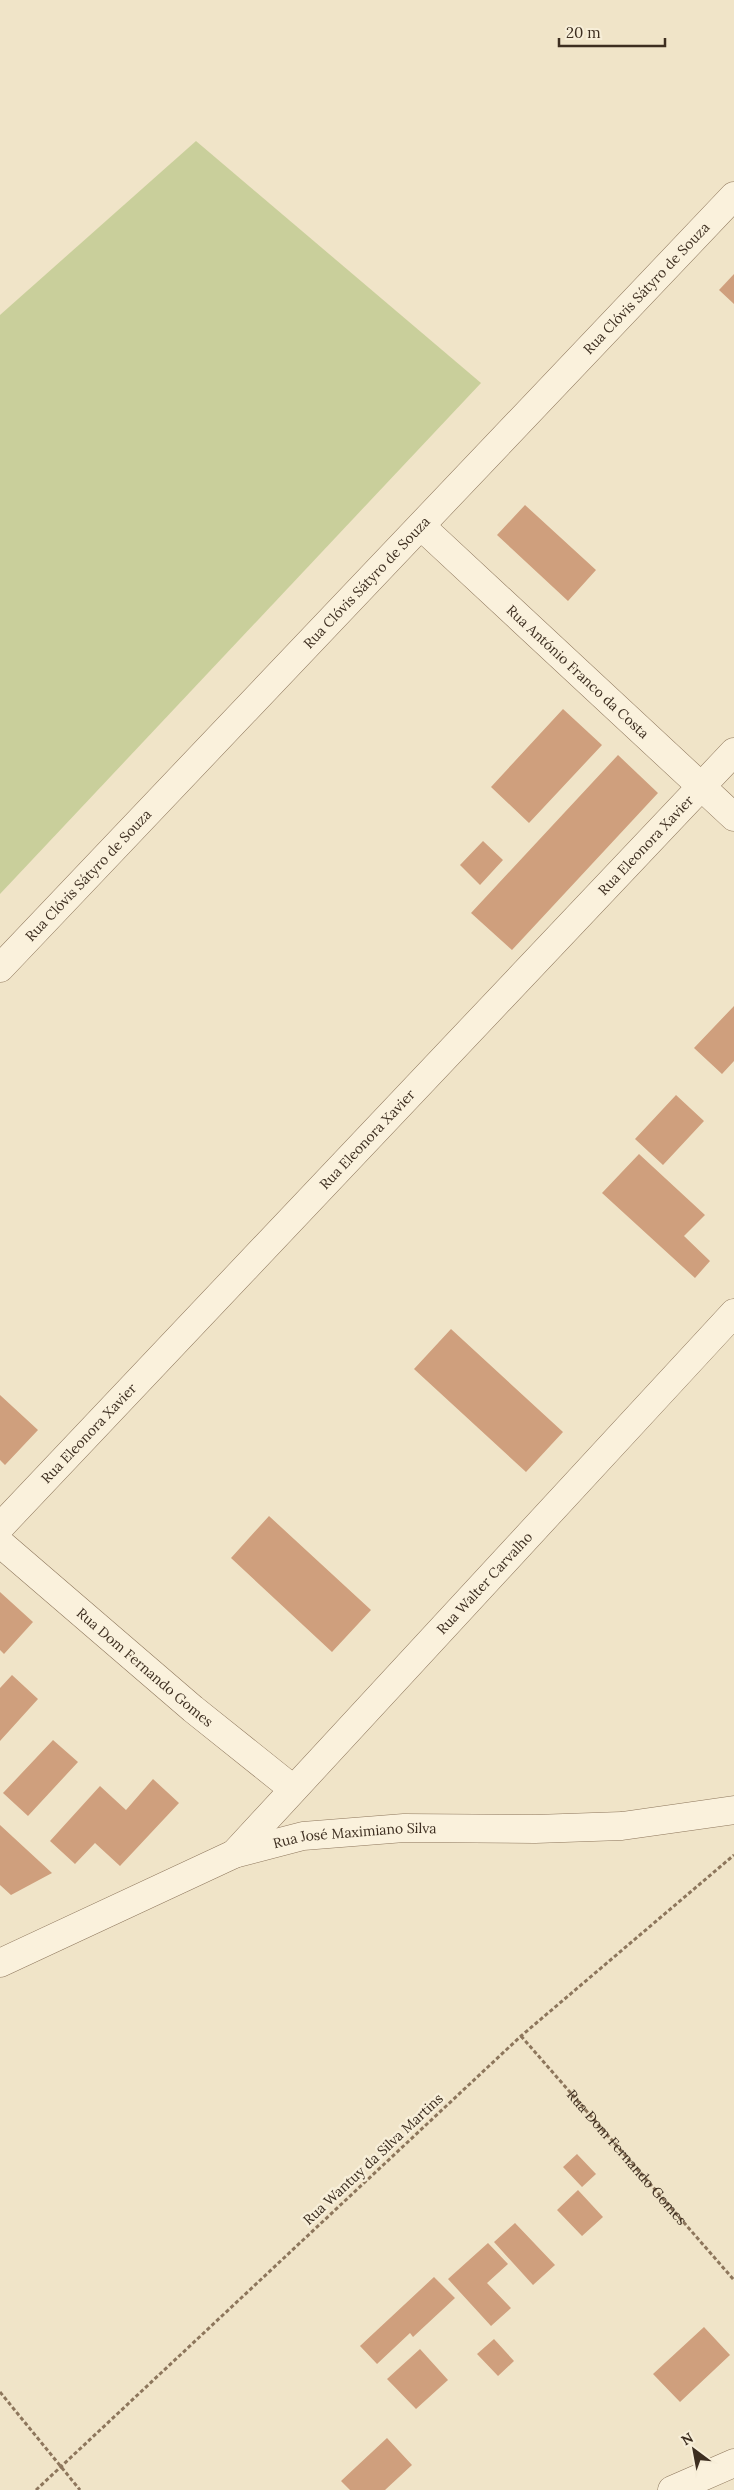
<svg xmlns="http://www.w3.org/2000/svg" width="734" height="2490" viewBox="0 0 734 2490" font-family="Lora,serif">
  <rect width="100%" height="100%" fill="#f0e4c8"/>
  <path fill="#c9cf9b" d="M196 141 481 383 0 894V315Z"/>
  <path fill="#cf9f7d" d="M734 274V304L719 290Z
    M525 505 596 570 568 601 497 535Z
    M563 709 602 745 529 823 491 787Z
    M618 755 658 793 512 950 471 913Z
    M483 841 503 860 480 885 460 865Z
    M734 1006V1061L722 1074 694 1048Z
    M676 1095 704 1121 663 1165 635 1139Z
    M639 1154 705 1215 684 1236 710 1261 695 1278 602 1193Z
    M451 1329 563 1432 526 1472 414 1369Z
    M0 1395 38 1430 5 1465 0 1460Z
    M269 1516 371 1610 332 1652 231 1558Z
    M0 1592 33 1622 4 1654 0 1650Z
    M12 1675 38 1699 0 1741V1688Z
    M53 1740 78 1762 28 1816 3 1793Z
    M153 1779 179 1803 120 1866 95 1843 75 1864 50 1841 100 1786 126 1810Z
    M0 1825 52 1873 11 1895 0 1885Z
    M577 2154 596 2174 582 2187 563 2167Z
    M578 2190 603 2217 582 2236 557 2210Z
    M515 2223 555 2265 533 2285 494 2242Z
    M488 2243 508 2264 487 2283 511 2308 491 2326 448 2279Z
    M434 2277 455 2298 413 2337 410 2333 377 2364 360 2346Z
    M704 2327 730 2355 680 2402 653 2374Z
    M494 2339 514 2361 498 2376 477 2354Z
    M420 2349 448 2380 416 2409 387 2379Z
    M387 2438 412 2465 385 2490H350L341 2481Z"/>
  <g fill="none" stroke-linecap="round" stroke-linejoin="round">
    <defs>
      <g id="street">
        <path id="s2" d="M421 526 734 817"/>
        <path id="s3" d="M0 968 734 196"/>
        <path id="s4" d="M0 1527 734 752"/>
        <path id="s5" d="M0 1543 193 1709 293 1789"/>
        <path id="s6" d="M234 1854 734 1313"/>
        <path id="s7" d="M0 1963 234 1854 303 1836 404 1828 535 1829 622 1826 734 1810"/>
        <path d="M672 2490 734 2463"/>
      </g>
    </defs>
    <use href="#street" stroke="#8d765c" stroke-width="29"/>
    <g stroke="#8d765c" stroke-width="3" stroke-dasharray="4 2.5" stroke-linecap="butt">
      <path id="s1" d="M521 2036 734 2280"/>
      <path d="M0 2392 80 2490"/>
      <path d="M36 2490 521 2036 734 1855"/>
    </g>
    <use href="#street" stroke="#faf1dc" stroke-width="28"/>
  </g>
  <g text-anchor="middle" stroke-width="5" stroke-linejoin="round" paint-order="stroke">
    <g font-size="14" fill="#3d2e20" stroke="#f7eed8">
      <text dy="5" stroke="none"><textPath href="#s3" startOffset="938">Rua Clóvis Sátyro de Souza</textPath></text>
      <text dy="5" stroke="none"><textPath href="#s3" startOffset="532">Rua Clóvis Sátyro de Souza</textPath></text>
      <text dy="5" stroke="none"><textPath href="#s2" startOffset="214">Rua António Franco da Costa</textPath></text>
      <text dy="5" stroke="none"><textPath href="#s4" startOffset="939">Rua Eleonora Xavier</textPath></text>
      <text dy="5" stroke="none"><textPath href="#s3" startOffset="128">Rua Clóvis Sátyro de Souza</textPath></text>
      <text dy="5" stroke="none"><textPath href="#s4" startOffset="534">Rua Eleonora Xavier</textPath></text>
      <text dy="5" stroke="none"><textPath href="#s4" startOffset="129">Rua Eleonora Xavier</textPath></text>
      <text dy="5" stroke="none"><textPath href="#s6" startOffset="369">Rua Walter Carvalho</textPath></text>
      <text dy="5" stroke="none"><textPath href="#s5" startOffset="191">Rua Dom Fernando Gomes</textPath></text>
      <text dy="5" stroke="none"><textPath href="#s7" startOffset="381">Rua José Maximiano Silva</textPath></text>
      <text transform="translate(373 2159) rotate(-43)" y="5">Rua Wantuy da Silva Martins</text>
      <text dy="5" stroke="none"><textPath href="#s1" startOffset="161">Rua Dom Fernando Gomes</textPath></text>
    </g>
  </g>
  <g transform="translate(694 2450) rotate(328)" stroke="#f7eed8" stroke-width="4" paint-order="stroke">
  <path d="M0-4L9 19L0 12L-9 19Z" fill="#3d2e20"/>
  <text y="-8" font-size="14" font-weight="bold" text-anchor="middle" fill="#3d2e20">N</text>
  </g>
  <path d="M559 38v8h106v-8" fill="none" stroke="#3d2e20" stroke-width="2.5"/>
  <text x="566" y="38" font-size="15" fill="#3d2e20" stroke="#f7eed8" stroke-width="4" paint-order="stroke">20 m</text>
</svg>
